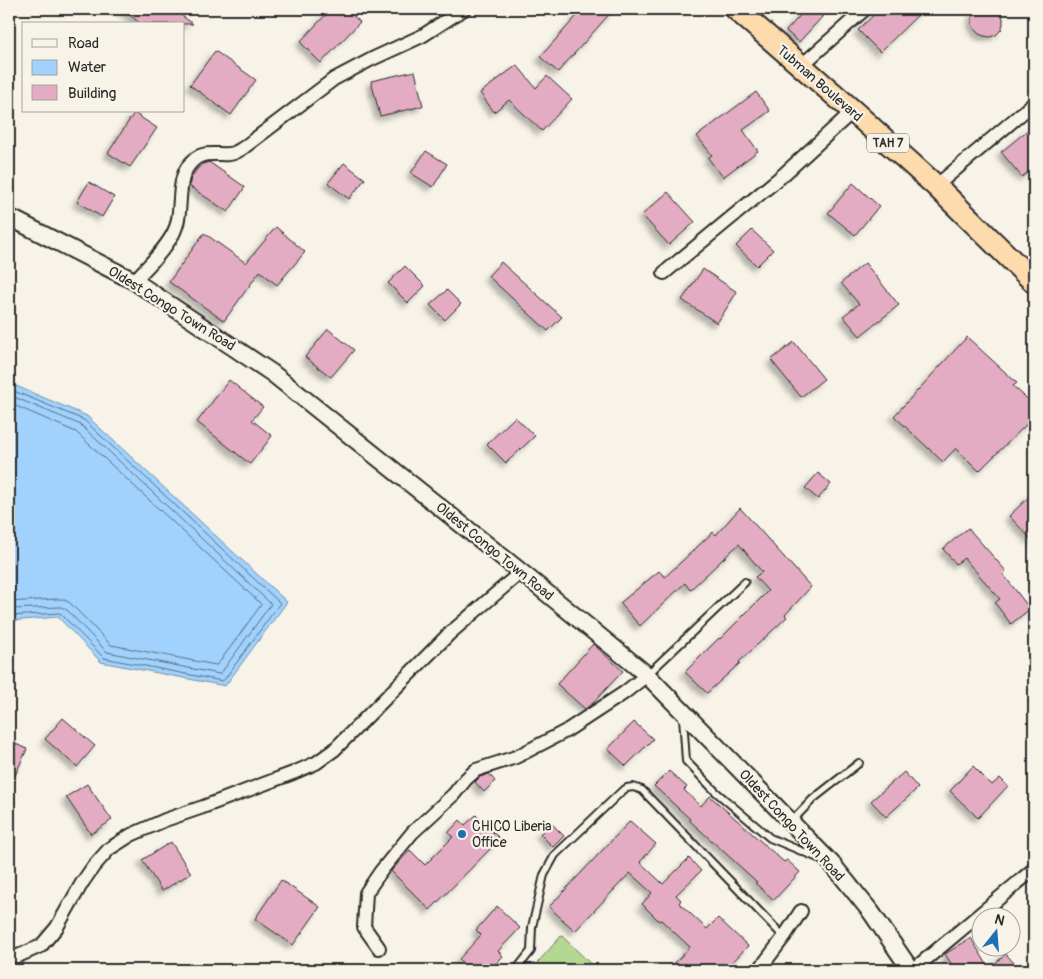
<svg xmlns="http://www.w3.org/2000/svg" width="1043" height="979" viewBox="0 0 1043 979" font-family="Pangolin,sans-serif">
  <defs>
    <filter id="shadow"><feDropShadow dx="-4.5" dy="4.5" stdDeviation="2.5" flood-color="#0004"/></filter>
  </defs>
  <rect width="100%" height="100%" fill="#f7f3e8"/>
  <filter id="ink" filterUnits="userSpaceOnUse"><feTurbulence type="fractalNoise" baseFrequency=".02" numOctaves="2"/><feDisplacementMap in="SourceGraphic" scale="10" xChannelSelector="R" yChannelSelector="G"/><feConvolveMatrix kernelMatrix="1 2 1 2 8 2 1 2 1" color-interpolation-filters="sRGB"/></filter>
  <g filter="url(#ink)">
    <path fill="#b4d792" stroke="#70815e" d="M561 936H562L597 970H531Z"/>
    <path fill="#a0d2fd" stroke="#718fa9" d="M9 383 87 416 287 602 225 686 101 662 58 617 9 621Z"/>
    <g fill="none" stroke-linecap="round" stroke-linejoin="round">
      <path stroke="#5a6e7f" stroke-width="1" d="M9 389 84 420 280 603 224 680 222 681 104 658 60 613 9 616
        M9 395 81 425 271 604 221 673 219 674 107 652 67 610 61 607 9 609
        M9 403 76 432 260 603 261 605 218 664 216 665 111 645 70 603 63 599H57L9 602"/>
    </g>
    <path fill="#e3acc2" stroke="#2b2b2b" filter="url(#shadow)" d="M122 9H173L193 24H141Z
      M331 9H346L360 22 321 63 300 42Z
      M583 9H614L558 72 540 57Z
      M806 9H814L823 16 799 42 786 31Z
      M880 9H924L880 52 858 30Z
      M976 9H998L1001 12 1003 18V24L1001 30 996 35 990 37 984 36 979 34 975 30 972 24V18Z
      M215 51 256 80 231 115 190 85Z
      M517 65 536 88 547 76 572 99 542 131 509 100 494 112 480 93Z
      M415 71 423 106 380 116 371 81Z
      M756 92 770 111 743 130 758 151 723 177 708 158 712 155 697 136Z
      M134 113 157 128 130 167 108 153Z
      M1034 125V167L1022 177 1001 152Z
      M426 151 447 164 433 187 411 173Z
      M209 162 245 187 228 212 189 186 191 178 197 169 203 164Z
      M344 163 365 179 349 199 328 183Z
      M89 182 114 197 102 217 77 202Z
      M853 183 879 206 855 235 828 213Z
      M668 192 695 222 669 245 642 215Z
      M276 227 305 252 277 285 260 271 224 321 169 282 204 233 246 263Z
      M752 230 773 250 757 266 736 246Z
      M501 262 562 317 548 331 488 276Z
      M865 263 899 305 860 336 843 316 859 304 841 283Z
      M405 266 425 286 408 303 388 283Z
      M703 269 737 292 717 323 682 300Z
      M447 290 461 304 445 320 430 305Z
      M328 329 354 350 331 377 305 357Z
      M967 337 1017 383 1013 386 1034 405V417L979 471 956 448 943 462 894 416Z
      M794 342 824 379 801 397 771 360Z
      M229 380 263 407 252 420 272 436 250 464 197 422Z
      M515 417 535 436 506 463 487 444Z
      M818 473 831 484 818 499 805 488Z
      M1034 492V542L1009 516Z
      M740 508 811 587 785 615 787 617 739 662 740 663 707 693 685 672 719 638 720 639 768 591 755 577 762 572 739 544 690 590 685 583 640 626 620 603 659 571 665 577 713 532 716 535Z
      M968 528 1006 571 1003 574 1030 609 1011 624 995 603 1000 599 964 558 956 564 943 549Z
      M593 644 623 671 593 703 585 709 557 684Z
      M63 718 95 746 77 767 45 739Z
      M634 722 653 739 626 766 608 749Z
      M9 741 27 749 9 789Z
      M973 766 992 785 1000 778 1008 786 978 818 950 791Z
      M669 771 687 787 684 790 701 806 710 796 784 862 787 860 800 872 774 900 755 883 757 882 689 820 690 819 654 786Z
      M904 772 918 788 886 817 871 801Z
      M489 774 495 781 484 792 475 782 480 777Z
      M87 784 112 820 91 834 66 797Z
      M476 815 500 839 430 910 391 871 410 850 425 865 453 837 448 833 460 820 465 825Z
      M630 821 656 844 640 862 663 884 689 858 701 871 676 895 681 900 679 903 707 929 718 918 748 946 725 970H668L690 947 661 920 659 921 642 904 652 893 630 873 575 931 549 907Z
      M551 823 564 836 553 847 540 834Z
      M171 842 191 873 162 891 142 860Z
      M281 880 320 907 293 945 255 919Z
      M497 906 520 928 498 951 503 956 490 970H456L463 963 459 959 481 935 476 930Z
      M971 938 989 968 1006 954 1020 970H955L945 954Z"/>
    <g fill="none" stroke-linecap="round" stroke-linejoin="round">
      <defs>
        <path id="service" d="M648 674 745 582
          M683 717 686 761 716 792 770 838 818 858
          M792 821 813 799 859 763
          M516 970 531 951 532 927 544 875 555 855 622 791 627 788 633 787 642 790 784 937"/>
        <path id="minor" d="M801 66 865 9
          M936 186 1034 103
          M664 273 783 175 853 111
          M134 281C148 266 163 252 173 234 186 210 172 177 195 159 205 151 217 155 229 154 234 154 238 151 243 148L334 79 372 59 422 36 464 9
          M379 948 364 927 366 893 381 871 412 833 454 794 466 779 476 770 516 757 566 731 624 693 647 675
          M9 956H18L41 946 57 927 82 883 93 867 109 849 131 835 165 820 203 807 293 773 316 763 334 750 449 634 521 572
          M759 970 784 937 801 911
          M913 970 1034 869"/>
        <path id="tertiary" d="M9 217 134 281 272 373 521 572 647 675 832 864 871 912 906 963 909 970"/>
        <path id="trunk" d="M736 9 853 111 936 186 1034 282"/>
      </defs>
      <use href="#service" stroke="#2b2b2b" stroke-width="10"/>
      <use href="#minor" stroke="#2b2b2b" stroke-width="16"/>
      <use href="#tertiary" stroke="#2b2b2b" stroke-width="20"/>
      <use href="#trunk" stroke="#2b2b2b" stroke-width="25"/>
      <use href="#service" stroke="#f7f3e8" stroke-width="6"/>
      <use href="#minor" stroke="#f7f3e8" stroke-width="12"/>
      <use href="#tertiary" stroke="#f7f3e8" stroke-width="16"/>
      <use href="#trunk" stroke="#fedbac" stroke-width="21"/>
    </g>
  </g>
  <circle fill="#1f6fb2" stroke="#f7f3e8" stroke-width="2" cx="462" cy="834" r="5"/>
  <g text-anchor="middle" stroke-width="4.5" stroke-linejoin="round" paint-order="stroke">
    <rect fill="#f7f3e8" stroke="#686764" stroke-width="1" x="867" y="133.5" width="42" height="19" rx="4"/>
    <g font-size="12" font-weight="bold" fill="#2b2b2b">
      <text x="888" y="147">TAH 7</text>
    </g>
    <g font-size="14" fill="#2b2b2b" stroke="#f7f3e8">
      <text transform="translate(820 83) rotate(41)" y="5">Tubman Boulevard</text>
      <text transform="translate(172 308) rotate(32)" y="5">Oldest Congo Town Road</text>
      <text transform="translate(495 551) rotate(39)" y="5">Oldest Congo Town Road</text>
      <text transform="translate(792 825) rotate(47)" y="5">Oldest Congo Town Road</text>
    </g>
    <g font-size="14" fill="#2b2b2b" stroke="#f7f3e8" text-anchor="start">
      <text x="472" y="831">CHICO Liberia<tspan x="472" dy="16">Office</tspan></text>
    </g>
  </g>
  <rect width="1043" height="979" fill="none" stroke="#f7f3e8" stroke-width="30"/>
  <rect x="15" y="15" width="1013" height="949" fill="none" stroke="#2b2b2b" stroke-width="2" filter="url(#ink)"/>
  <rect x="22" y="22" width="162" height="90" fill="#f7f3e8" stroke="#a5a39c"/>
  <rect x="32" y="39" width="25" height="8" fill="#f7f3e8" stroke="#a5a39c"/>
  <text x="68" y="48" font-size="15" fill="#2b2b2b">Road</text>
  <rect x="32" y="60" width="25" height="15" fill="#a0d2fd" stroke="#a5a39c"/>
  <text x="68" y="72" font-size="15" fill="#2b2b2b">Water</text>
  <rect x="32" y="85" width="25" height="15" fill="#e3acc2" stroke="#a5a39c"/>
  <text x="68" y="98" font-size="15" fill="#2b2b2b">Building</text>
  <g transform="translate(996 932) rotate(17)"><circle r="24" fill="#f7f3e8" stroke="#a5a39c"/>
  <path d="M0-4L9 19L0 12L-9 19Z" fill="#1f6fb2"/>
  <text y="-8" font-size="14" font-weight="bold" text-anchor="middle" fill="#2b2b2b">N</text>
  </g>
</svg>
